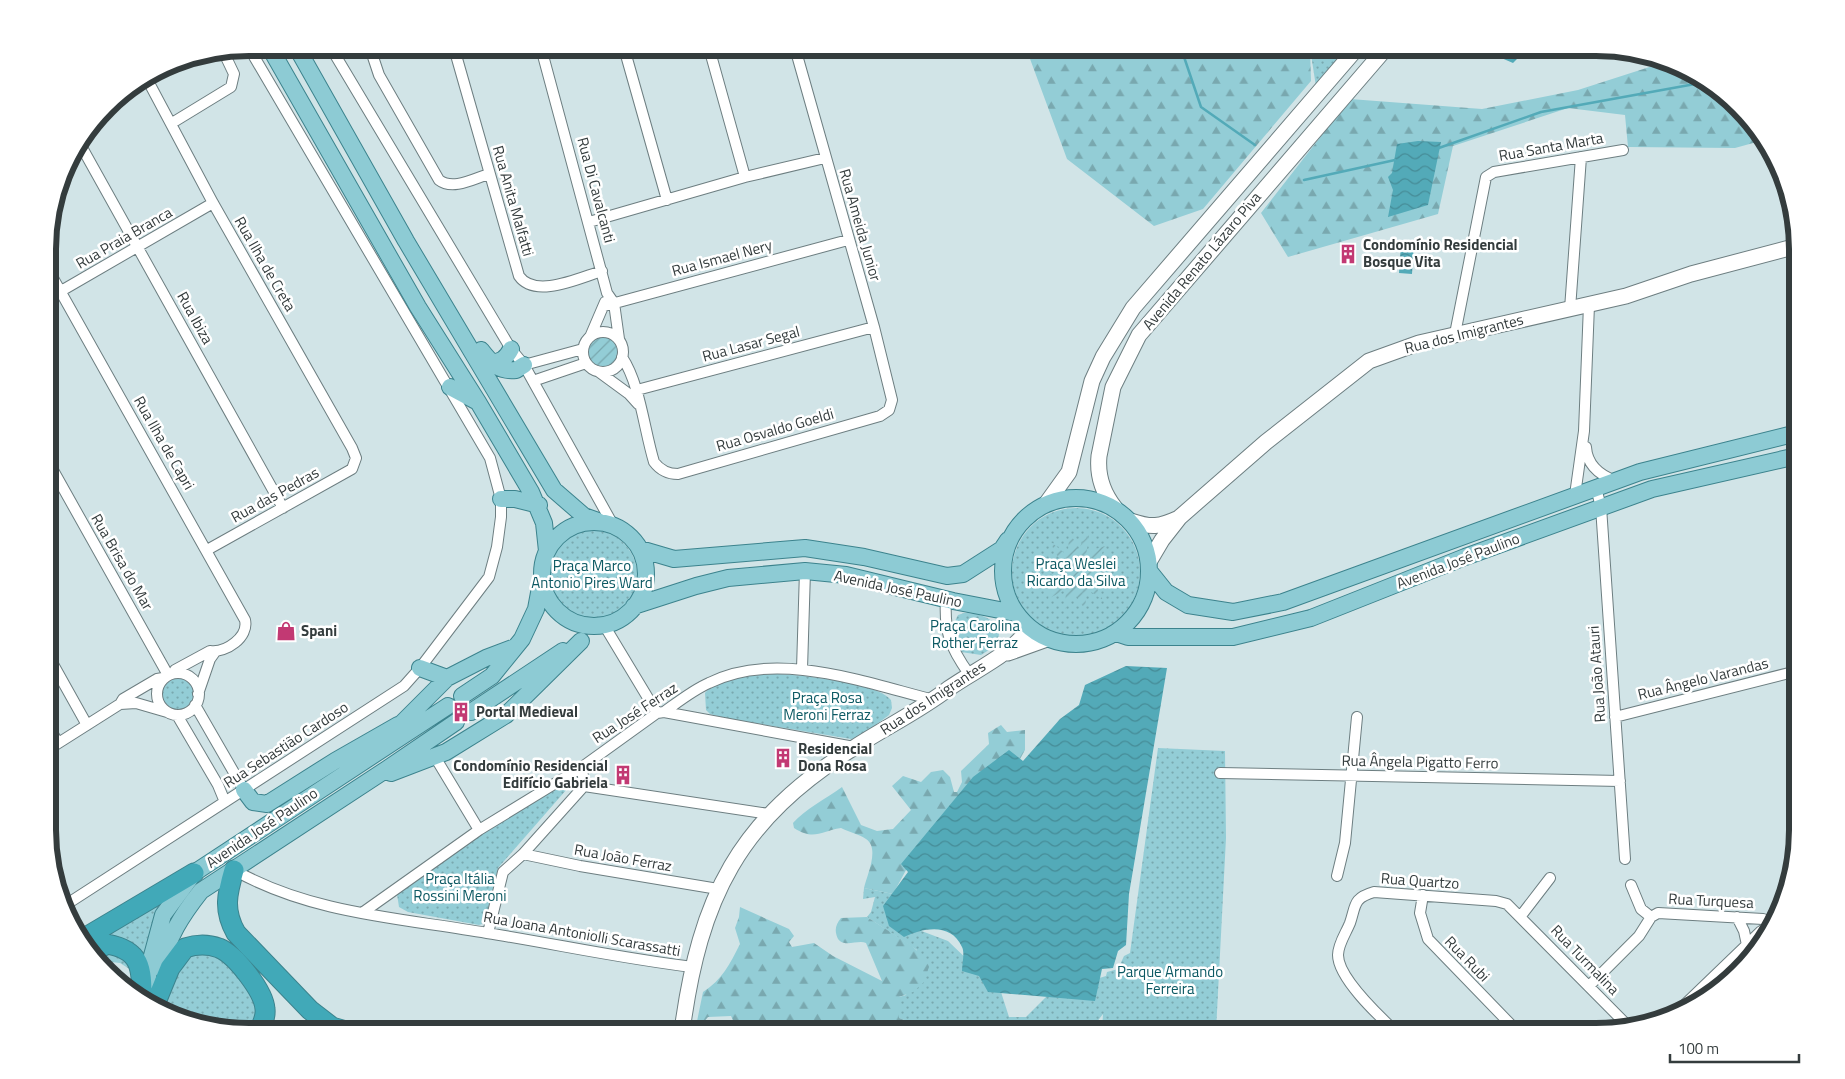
<svg xmlns="http://www.w3.org/2000/svg" width="1845" height="1079" viewBox="0 0 1845 1079" font-family="'Titillium Web',sans-serif">
  <defs>
    <pattern id="grass-dots" width="8" height="8" patternUnits="userSpaceOnUse" patternTransform="scale(1.25)"><rect width="8" height="8" fill="#93cdd6"/><path d="M2 2h.1M6 6h.1" fill="none" stroke="#79a8af" stroke-width="1.8" stroke-linecap="round"/></pattern>
    <pattern id="forest-firs" width="22" height="20" patternUnits="userSpaceOnUse" patternTransform="scale(1.25)"><rect width="22" height="20" fill="#93cdd6"/><path d="M5 1l3.5 6h-7zM16 11l3.5 6h-7z" fill="#79a8af"/></pattern>
    <pattern id="garden-furrows" width="10" height="10" patternUnits="userSpaceOnUse" patternTransform="scale(1.25)"><rect width="10" height="10" fill="#93cdd6"/><path d="M-1 1l2-2M0 10L10 0M9 11l2-2" fill="none" stroke="#79a8af"/></pattern>
    <pattern id="water-waves" width="16" height="10" patternUnits="userSpaceOnUse" patternTransform="scale(1.25)"><rect width="16" height="10" fill="#53aab8"/><path d="M0 5q4-4 8 0t8 0" fill="none" stroke="#468c97"/></pattern>
  </defs>
  <rect width="100%" height="100%" fill="#d1e4e7"/>
  <path fill="url(#grass-dots)" d="M1310 48H1357L1317 93Z
    M1012 572a64 64 0 1 1 128 0a64 64 0 1 1-128 0Z
    M547 575a45 45 0 1 1 90 0a45 45 0 1 1-90 0Z
    M964 613C996 613 1015 636 981 655L961 652C953 638 950 629 958 615Z
    M774 674C796 674 879 683 891 700L892 708 889 715 858 738 851 739 725 718 710 714 706 710 705 693C720 676 754 676 774 674Z
    M162 694a16 16 0 1 1 32 0a16 16 0 1 1-32 0Z
    M1158 748 1225 751 1226 838 1216 1031H1102L1103 1014 1096 1023 1095 1031H959L918 1025 899 1018V997L906 995 917 950 867 917 871 912 875 897 863 899 864 888 893 894 895 921 948 941 1001 992 1009 1017H1026L1050 993 1106 976 1107 972 1118 969 1124 956 1130 953Z
    M560 785 567 789 498 868 485 923 479 925 408 912 399 907 397 894 487 829Z
    M174 890 149 951 131 970 120 963 102 961 87 946Z
    M217 952 254 993 258 1006 251 1031 197 1025 163 1010 176 968 188 955Z"/>
  <path fill="url(#forest-firs)" d="M1026 48H1310L1311 81 1203 209 1154 226 1067 159Z
    M1665 62 1697 75 1738 106 1764 140 1735 148 1628 147 1625 115 1568 108 1453 146 1438 214 1288 257 1261 213 1350 99 1482 109 1578 90Z
    M1001 725 1007 732 1025 730V750L1020 759 918 848 893 894 864 888C867 875 880 848 866 839 859 834 849 832 841 828 821 831 814 841 794 828L793 823C804 810 827 798 842 787L861 825 877 831 893 829 911 810 892 786 903 776 921 782 931 772 943 770 950 777 954 792H957L962 782 961 771 989 744 988 733Z
    M740 907 789 929 794 936 789 942 792 947 814 943 833 956 882 981 866 943C857 939 839 951 836 933 835 927 837 923 841 918L867 917 912 946 927 960 929 966 925 981 913 992 899 997V1018L918 1025 959 1031H800L794 1029 791 1031H738L731 1016 708 1017 701 1025 700 1031H695L703 992C722 980 730 964 740 944L735 928 739 917Z"/>
  <path fill="url(#garden-furrows)" d="M588 352a15 15 0 1 1 30 0a15 15 0 1 1-30 0Z
    M1069 534 1075 541 1078 552 1082 542 1089 535 1086 556 1093 550 1105 546 1101 556 1094 563 1115 562 1096 573 1114 583H1094L1103 600 1087 589 1085 609 1079 601 1076 592 1065 609 1066 589 1048 599 1051 590 1060 580 1040 579 1059 571 1040 560 1062 562 1054 551 1051 542 1068 556Z"/>
  <path fill="url(#water-waves)" d="M1488 48H1520L1512 52 1517 59 1513 63 1492 54 1489 58 1486 56Z
    M1418 141 1441 142 1428 205 1388 217 1393 190 1388 177 1392 173 1397 144Z
    M1401 243 1414 244 1412 274 1399 273Z
    M1126 666 1167 668 1129 894 1126 945 1118 951 1113 968 1102 969 1095 1001 988 992 979 976 962 971C962 964 965 953 962 947 951 922 923 928 904 937L889 926 883 906 908 872 901 864 973 777 1009 750 1023 761 1060 719 1079 705 1085 685Z"/>
  <g fill="none" stroke-linecap="round" stroke-linejoin="round">
    <path stroke="#53aab8" stroke-width="2.5" d="M1181 48 1201 107 1255 145
      M1436 149 1541 112 1706 82
      M1304 180 1395 160"/>
    <defs>
      <path id="street" d="M331 48 511 349 524 365 613 525
        M370 48 379 75 439 180C453 191 475 178 489 174
        M454 48 519 276C535 299 579 278 602 271
        M541 48 607 293 614 303 619 339
        M624 48 667 200
        M709 48 745 177
        M147 79 213 203 352 448 356 458 352 469 207 550
        M172 123 231 87 234 74 224 53
        M80 144 283 508
        M589 222 745 177 825 158
        M49 271 245 620C249 637 226 653 210 651L175 670 173 673
        M49 298 213 203
        M604 306 848 240
        M1570 309 1581 157
        M583 352a20 20 0 1 1 40 0a20 20 0 1 1-40 0Z
        M1455 334 1486 177 1494 172 1623 150
        M590 337 605 302
        M622 357C640 384 644 429 654 462 660 470 667 474 678 474L880 416 889 410 892 400 874 327 795 48
        M524 365 583 349
        M599 372 629 394 638 404
        M533 381 586 363
        M637 390 874 327
        M1586 447C1587 464 1599 475 1616 481
        M49 463 168 675
        M1596 488 1601 507 1625 859
        M1575 495 1584 431 1589 305
        M946 599C944 632 950 647 969 674
        M604 625 657 713
        M49 657 87 725
        M802 669 805 571
        M157 694a21 21 0 1 1 42 0a21 21 0 1 1-42 0Z
        M198 694 210 659 215 652
        M120 704 136 703 167 712
        M195 705 244 790
        M664 712 854 747
        M177 715 218 785 225 802
        M1615 717 1797 671
        M49 727 58 743
        M49 749 120 704 123 699 157 679 163 678
        M435 757 479 830
        M582 767 584 786 769 814
        M1220 773 1620 781
        M523 854 580 866 718 889
        M234 870C312 914 401 918 487 933 556 944 624 959 693 967
        M1337 876 1345 843 1357 717
        M1631 885 1641 909 1651 917
        M1423 895 1420 913 1428 939 1517 1031
        M67 904 404 686 420 668 489 577 497 547 501 517V499L490 458 249 48
        M362 913 479 830 582 767 657 713 664 712C678 702 693 690 709 683 776 649 866 683 934 700
        M1520 917 1550 878
        M1737 917 1744 931 1747 945
        M488 933 503 872 523 854 584 786
        M1589 986 1639 936 1651 917 1658 913 1763 919 1773 923
        M1680 1009 1760 932 1772 924
        M1395 1031C1379 1016 1338 978 1338 955 1338 944 1346 933 1350 923 1356 905 1353 898 1374 892L1496 901 1507 904 1627 1025"/>
      <path id="secondary" d="M1046 504 1069 472 1092 381 1103 357 1133 308 1357 48
        M1115 508C1103 493 1097 476 1099 456L1113 387 1139 335 1386 48
        M1131 521C1152 528 1159 527 1179 518
        M1149 562 1162 540 1180 517 1266 442 1369 361 1419 343 1626 296 1691 274 1797 246
        M1008 653 1047 639
        M682 1031C700 897 738 820 855 747 886 727 919 711 948 689 975 670 1010 655 1030 628"/>
      <path id="primary" d="M270 48 418 307 478 402 531 492 544 523 547 551
        M297 48 406 241 554 490 584 516 598 521
        M481 350C491 363 499 372 516 370L524 365
        M489 362C500 363 506 359 511 349
        M450 387 476 401
        M1003 571a73 73 0 1 1 146 0a73 73 0 1 1-146 0Z
        M501 499H515L539 505
        M542 574a52 52 0 1 1 104 0a52 52 0 1 1-104 0Z
        M640 549 674 559 805 548 864 557 947 576 963 574 1002 549 1008 540
        M1150 572 1166 592 1188 605 1233 612 1283 602 1640 472 1797 433
        M634 606 696 586 728 578 805 571 846 575 953 601 1015 613
        M1116 633 1128 637H1233L1311 618 1465 557 1652 489 1797 456
        M420 668 447 678
        M462 696 492 676 522 639 536 609 541 582
        M471 712 563 651
        M390 735 447 678 486 658 515 647
        M391 773 446 752 506 715 581 641
        M244 790 253 802 267 804 335 761 398 725
        M161 968C167 938 182 915 201 891L387 769 456 722
        M146 991 150 963 163 915 194 873 448 706"/>
      <path id="highway" d="M234 870C227 894 223 910 236 933L310 1010 332 1027 346 1031
        M81 940 194 873
        M93 952 107 944C141 950 142 968 142 999
        M154 1007 170 968 185 948C197 944 208 944 219 948 236 955 264 992 265 1009 266 1017 262 1025 259 1031"/>
    </defs>
    <use href="#street" stroke="#6d7e81" stroke-width="12"/>
    <use href="#secondary" stroke="#6d7e81" stroke-width="17"/>
    <use href="#primary" stroke="#3c838d" stroke-width="18"/>
    <use href="#highway" stroke="#3c838d" stroke-width="21"/>
    <use href="#street" stroke="#fff" stroke-width="10"/>
    <use href="#secondary" stroke="#fff" stroke-width="15"/>
    <use href="#primary" stroke="#8dcbd4" stroke-width="16"/>
    <use href="#highway" stroke="#41a9b8" stroke-width="19"/>
  </g>
  <defs>
    <symbol id="building-bare" viewBox="-9 -9 18 18"><path d="M-4-6H4V6H1V3H-1V6H-4ZM-2.5-4.3h1.7v1.8h-1.7ZM.8-4.3h1.7v1.8H.8ZM-2.5-1h1.7V.8h-1.7ZM.8-1h1.7V.8H.8Z" fill="#c23973" stroke="#fff" stroke-width="2.5" paint-order="stroke"/></symbol>
    <symbol id="shop-bare" viewBox="-9 -9 18 18"><path d="M-5-2.5h2.3a2.7 3.5 0 0 1 5.4 0H5L5.5 6h-11ZM-1.5-2.5h3a1.5 2.3 0 0 0-3 0Z" fill="#c23973" stroke="#fff" stroke-width="2.5" paint-order="stroke"/></symbol>
  </defs>
  <g fill-rule="evenodd">
    <use href="#building-bare" x="1334" y="240" width="28" height="28"/>
    <use href="#shop-bare" x="272" y="617" width="28" height="28"/>
    <use href="#building-bare" x="447" y="698" width="28" height="28"/>
    <use href="#building-bare" x="769" y="744" width="28" height="28"/>
    <use href="#building-bare" x="609" y="761" width="28" height="28"/>
  </g>
  <g text-anchor="middle" stroke-width="5" stroke-linejoin="round" paint-order="stroke">
    <g font-size="15" fill="#343c3d" stroke="#fff">
      <text transform="translate(1551 147) rotate(-10)" y="5">Rua Santa Marta</text>
      <text transform="translate(596 190) rotate(75)" y="5">Rua Di Cavalcanti</text>
      <text transform="translate(513 201) rotate(74)" y="5">Rua Anita Malfatti</text>
      <text transform="translate(860 225) rotate(74)" y="5">Rua Ameida Junior</text>
      <text transform="translate(124 238) rotate(-30)" y="5">Rua Praia Branca</text>
      <text transform="translate(722 258) rotate(-15)" y="5">Rua Ismael Nery</text>
      <text transform="translate(1202 261) rotate(-50)" y="5">Avenida Renato Lázaro Piva</text>
      <text transform="translate(265 264) rotate(60)" y="5">Rua Ilha de Creta</text>
      <text transform="translate(195 318) rotate(61)" y="5">Rua Ibiza</text>
      <text transform="translate(1464 334) rotate(-14)" y="5">Rua dos Imigrantes</text>
      <text transform="translate(751 344) rotate(-15)" y="5">Rua Lasar Segal</text>
      <text transform="translate(775 430) rotate(-16)" y="5">Rua Osvaldo Goeldi</text>
      <text transform="translate(164 443) rotate(60)" y="5">Rua Ilha de Capri</text>
      <text transform="translate(275 495) rotate(-29)" y="5">Rua das Pedras</text>
      <text transform="translate(1458 561) rotate(-21)" y="5">Avenida José Paulino</text>
      <text transform="translate(122 562) rotate(60)" y="5">Rua Brisa do Mar</text>
      <text transform="translate(898 589) rotate(12)" y="5">Avenida José Paulino</text>
      <text transform="translate(1597 674) rotate(-94)" y="5">Rua João Atauri</text>
      <text transform="translate(1703 679) rotate(-14)" y="5">Rua Ângelo Varandas</text>
      <text transform="translate(933 698) rotate(-33)" y="5">Rua dos Imigrantes</text>
      <text transform="translate(635 713) rotate(-33)" y="5">Rua José Ferraz</text>
      <text transform="translate(286 745) rotate(-33)" y="5">Rua Sebastião Cardoso</text>
      <text transform="translate(1420 762) rotate(1)" y="5">Rua Ângela Pigatto Ferro</text>
      <text transform="translate(262 828) rotate(-34)" y="5">Avenida José Paulino</text>
      <text transform="translate(623 858) rotate(10)" y="5">Rua João Ferraz</text>
      <text transform="translate(1420 881) rotate(4)" y="5">Rua Quartzo</text>
      <text transform="translate(1711 901) rotate(3)" y="5">Rua Turquesa</text>
      <text transform="translate(582 934) rotate(10)" y="5">Rua Joana Antoniolli Scarassatti</text>
      <text transform="translate(1467 959) rotate(46)" y="5">Rua Rubi</text>
      <text transform="translate(1585 960) rotate(46)" y="5">Rua Turmalina</text>
    </g>
    <g font-size="15" font-weight="bold" fill="#343c3d" stroke="#fff" text-anchor="start">
      <text x="1363" y="250">Condomínio Residencial<tspan x="1363" dy="17">Bosque Vita</tspan></text>
      <text x="301" y="636">Spani</text>
      <text x="476" y="717">Portal Medieval</text>
      <text x="798" y="754">Residencial<tspan x="798" dy="17">Dona Rosa</tspan></text>
      <text x="608" y="771" text-anchor="end">Condomínio Residencial<tspan x="608" dy="17">Edifício Gabriela</tspan></text>
    </g>
    <g font-size="15" fill="#0c5963" stroke="#fff">
      <text x="1076" y="569">Praça Weslei<tspan x="1076" dy="17">Ricardo da Silva</tspan></text>
      <text x="592" y="571">Praça Marco<tspan x="592" dy="17">Antonio Pires Ward</tspan></text>
      <text x="975" y="631">Praça Carolina<tspan x="975" dy="17">Rother Ferraz</tspan></text>
      <text x="827" y="703">Praça Rosa<tspan x="827" dy="17">Meroni Ferraz</tspan></text>
      <text x="460" y="884">Praça Itália<tspan x="460" dy="17">Rossini Meroni</tspan></text>
      <text x="1170" y="977">Parque Armando<tspan x="1170" dy="17">Ferreira</tspan></text>
    </g>
  </g>
  <path d="M0 0H1845V1079H0ZM249 56H1596A193 193 0 0 1 1789 249V830A193 193 0 0 1 1596 1023H249A193 193 0 0 1 56 830V249A193 193 0 0 1 249 56Z" fill="#fff" fill-rule="evenodd"/>
  <path fill="none" stroke="#343c3d" stroke-width="6" d="M249 56H1596A193 193 0 0 1 1789 249V830A193 193 0 0 1 1596 1023H249A193 193 0 0 1 56 830V249A193 193 0 0 1 249 56Z"/>
  <path d="M1670 1054v8h129v-8" fill="none" stroke="#343c3d" stroke-width="2.5"/>
  <text x="1678" y="1054" font-size="15" fill="#343c3d" stroke="#ffffff" stroke-width="4" paint-order="stroke">100 m</text>
</svg>
